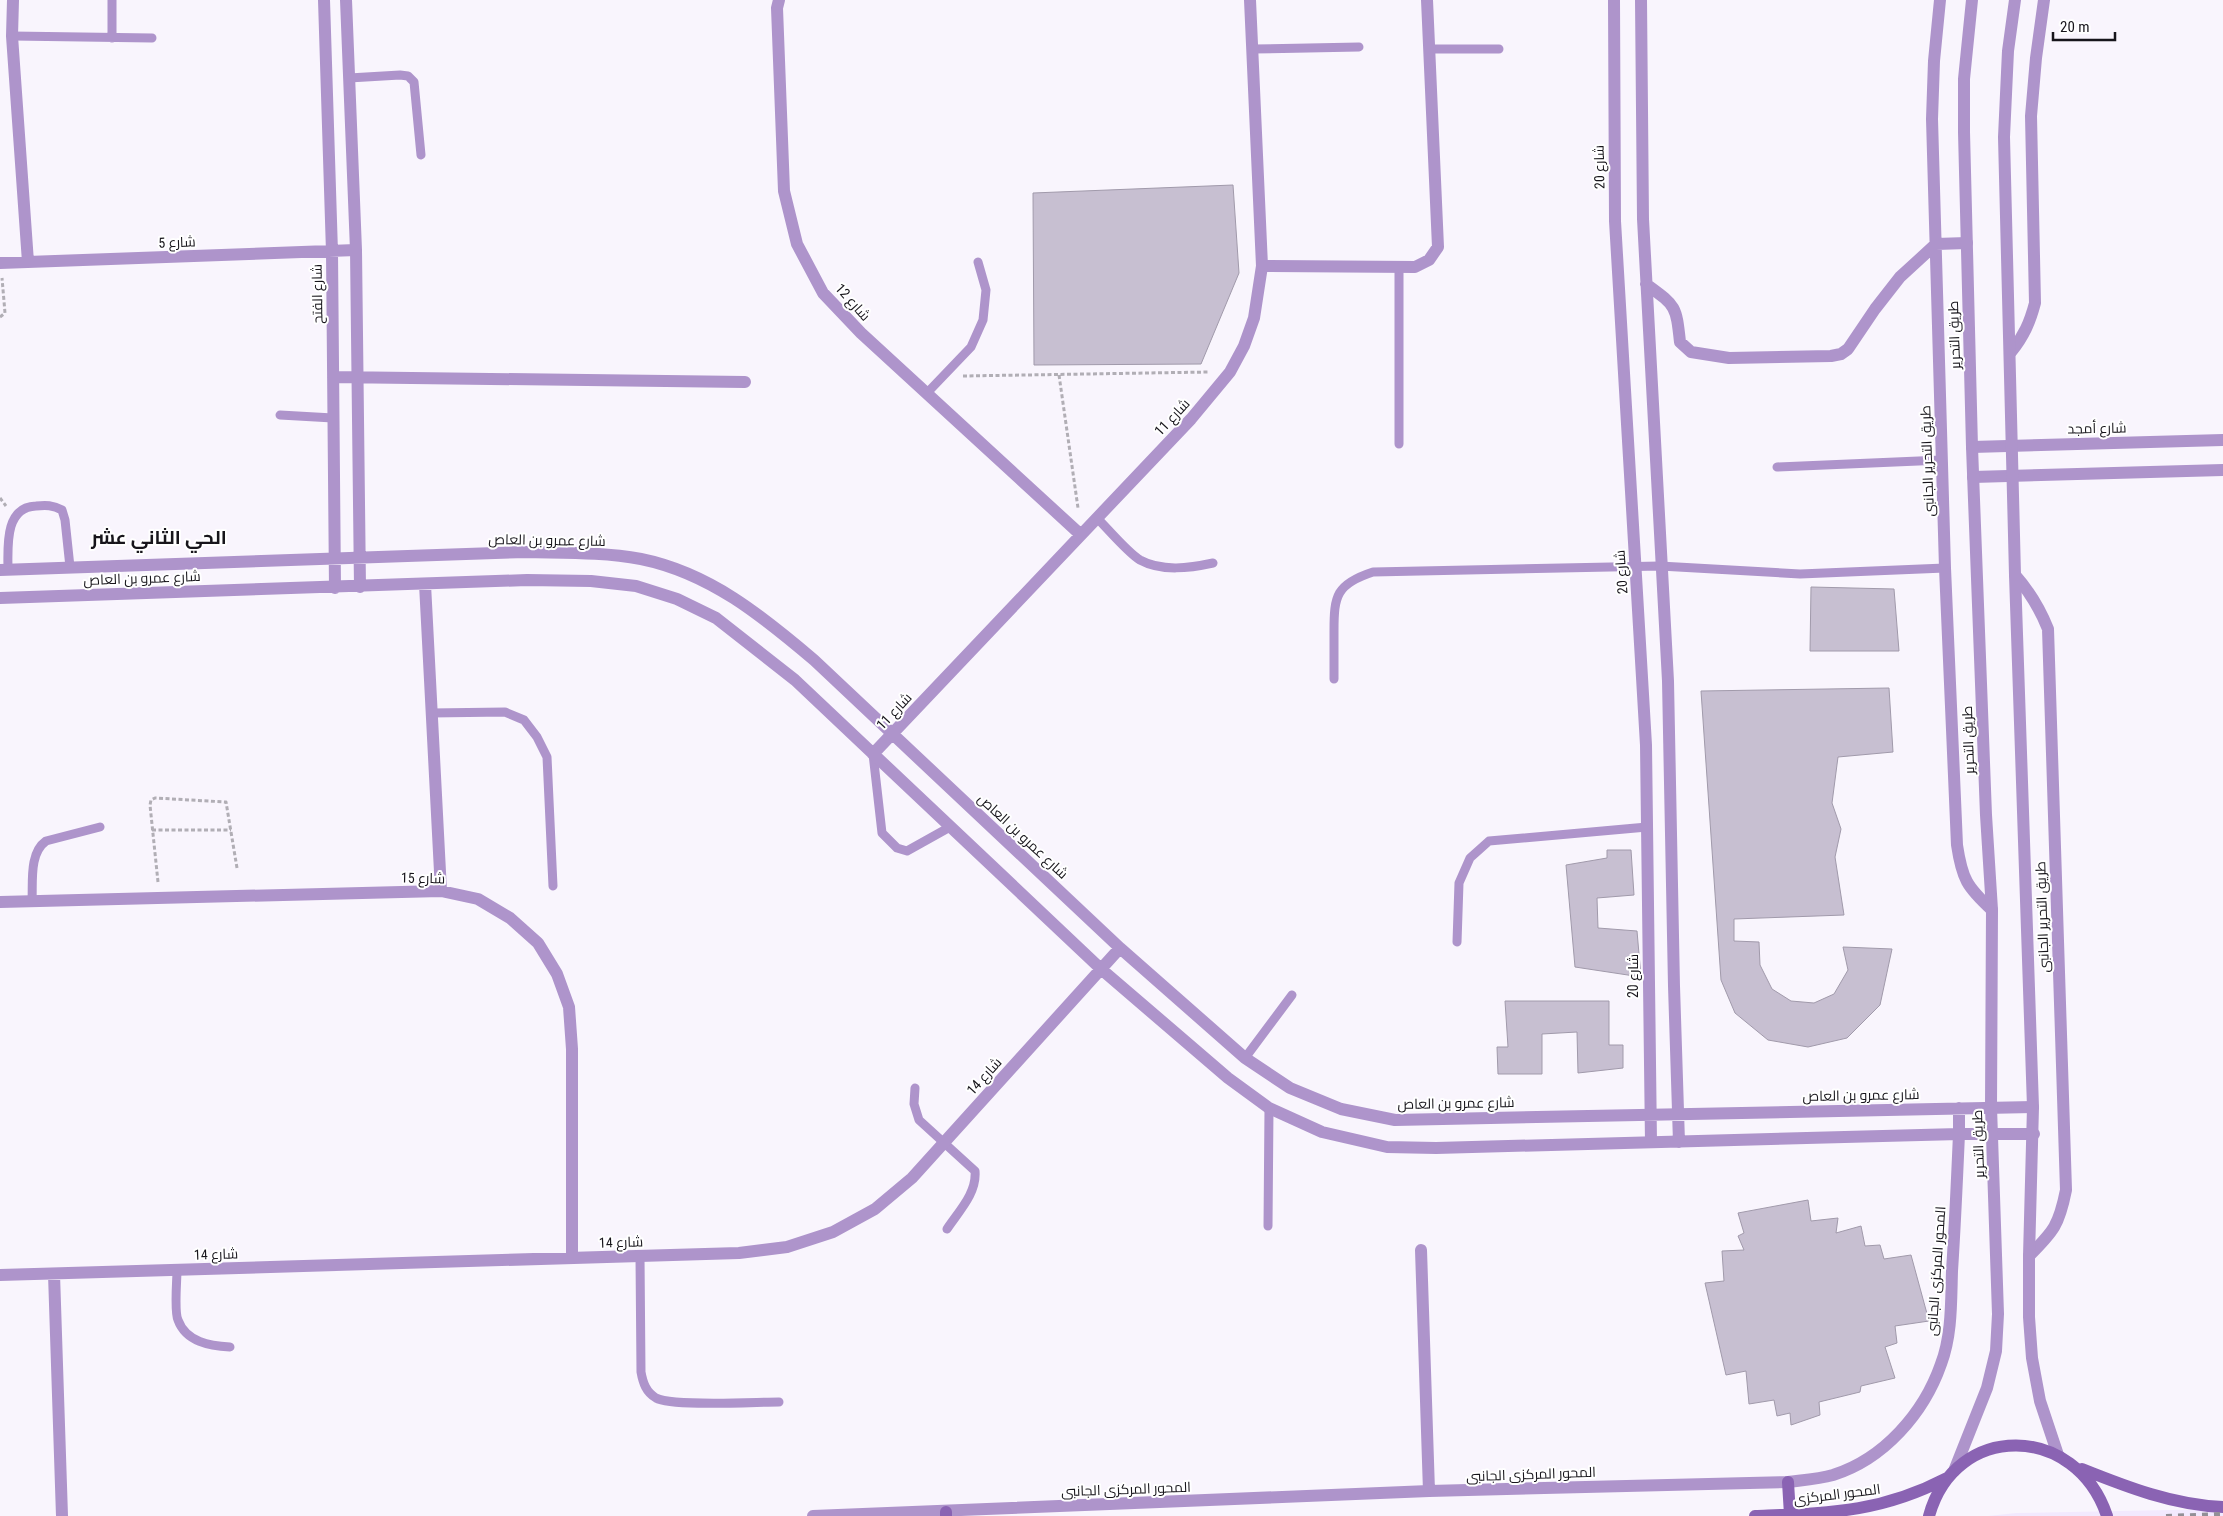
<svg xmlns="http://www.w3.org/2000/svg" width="2223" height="1516" viewBox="0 0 2223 1516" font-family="'Roboto Condensed',Cairo,sans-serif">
  <rect width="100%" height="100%" fill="#f9f5fd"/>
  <path fill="#f2e9fe" d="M2223 1509V1516H1988L2016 1513Z"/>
  <path fill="#c7bfd1" stroke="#a19aab" d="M1233 185 1239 273 1201 364 1034 365 1033 193Z
    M1811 587 1894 589 1899 651H1810Z
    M1889 688 1893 752 1838 757 1832 803 1841 829 1835 857 1844 915 1734 919V941L1759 942 1760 965 1772 989 1791 1001 1814 1003 1834 994 1848 970 1843 947 1892 949 1880 1005 1847 1038 1808 1047 1768 1040 1735 1013 1721 980 1701 691Z
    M1607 850H1631L1634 895 1597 898 1598 928 1637 931 1641 977 1575 967 1566 865 1607 858Z
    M1505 1001H1609V1045H1623V1068L1578 1073 1577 1032 1542 1034V1074H1498L1497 1047H1508Z
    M1808 1200 1811 1221 1838 1218 1836 1233 1861 1226 1865 1246 1880 1245 1884 1259 1911 1255 1929 1321 1895 1326 1897 1343 1885 1347 1895 1378 1861 1386 1860 1392 1819 1402 1820 1415 1791 1425 1790 1413 1777 1416 1774 1400 1749 1404 1746 1371 1726 1375 1705 1283 1724 1281 1722 1251 1744 1250 1738 1236 1744 1233 1738 1213Z"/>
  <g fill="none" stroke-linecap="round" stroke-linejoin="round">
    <path stroke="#b1aeb5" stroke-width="3" stroke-dasharray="4 2.5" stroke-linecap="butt" d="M0 317 5 313 2 278
      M1059 375 1078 508
      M963 376 1209 372
      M0 498 6 506
      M152 830H231
      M158 882 150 805 151 800 155 798 226 802 237 868"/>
    <path stroke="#ae94cb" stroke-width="9" d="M12 36 152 38
      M112 38V0
      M1253 49 1359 47
      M1429 49H1499
      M349 78 400 75 408 76 414 82 421 155
      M1399 267V444
      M927 393 971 347 983 320 986 290 978 262
      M280 415 333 418
      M1777 467 1942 460
      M1097 518C1108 529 1128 553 1140 560 1162 572 1190 568 1213 563
      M8 570C8 548 4 507 36 506 46 505 53 505 62 510L65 520 70 567
      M1334 679C1334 663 1334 647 1334 631 1334 596 1336 584 1373 572L1660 566 1800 574 1945 568
      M431 713 505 712 524 720 537 737 547 757 553 886
      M873 754 882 833 897 848 907 851 950 827
      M32 901C33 882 29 853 46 841L100 827
      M1457 942 1459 883 1470 858 1489 841 1647 827
      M1245 1058 1292 995
      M915 1088 914 1104 919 1120 975 1171C977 1193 959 1211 947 1229
      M1268 1226 1269 1108
      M640 1256 641 1372C643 1383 646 1392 656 1398 672 1407 755 1402 779 1402
      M177 1270C177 1281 174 1312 178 1320 186 1342 210 1346 230 1347"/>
    <path stroke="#ae94cb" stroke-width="12" d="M13 0 12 36 28 262
      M324 0 332 252 335 588
      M346 0 356 250 360 587
      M779 0 777 8 784 191 797 244 823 293 861 333 1081 535
      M1614 0 1615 221 1646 745 1651 1142
      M1641 0 1643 219 1668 681 1674 986 1679 1142
      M1940 0 1934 61 1932 119 1945 568 1957 845C1962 879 1967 887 1992 910
      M0 263 356 250
      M1262 266 1415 267 1429 260 1438 247 1427 0
      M1646 284C1676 306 1676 305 1680 342L1691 352 1729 358 1831 356 1841 354 1848 349 1875 309 1900 277 1936 244 1967 243
      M2011 352C2024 336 2030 322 2035 303L2031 116 2036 58 2044 0
      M333 377 745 382
      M1972 447 2223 440
      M1973 477 2223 470
      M0 570 526 552C564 553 603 552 641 559 710 573 762 616 814 660L1120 948 1245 1058 1290 1088 1341 1109 1395 1120 2033 1107
      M2015 575C2030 592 2040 609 2048 629L2066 1190C2059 1225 2054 1231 2029 1256
      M425 584 441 891
      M0 598 527 580 591 581 636 586 677 599 716 618 795 680 1101 969 1228 1078 1269 1108 1322 1132 1387 1147 1436 1148 1959 1134H2034
      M873 754 1191 419 1230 372 1244 346 1254 318 1262 266 1250 0
      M0 902 441 891 478 899 510 918 538 943 557 974 569 1007 572 1049V1258
      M1421 1250 1429 1491
      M54 1274 62 1516
      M0 1275 739 1253 787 1247 833 1232 875 1209 912 1178 1120 948
      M813 1516 1429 1491 1788 1482C1804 1480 1819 1479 1833 1475 1884 1459 1924 1413 1941 1364 1952 1335 1951 1302 1952 1271 1955 1225 1957 1180 1959 1134V1108"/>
    <path stroke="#ae94cb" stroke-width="12" d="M2015 0 2008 51 2004 137 2015 575 2033 1107 2029 1256V1317L2032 1358 2040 1401 2058 1455
      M1954 1471 1987 1388 1996 1351 1998 1314 1991 1107 1992 910 1986 815 1972 447 1964 132V79L1972 0"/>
    <path stroke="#8a63b3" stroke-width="12" d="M2082 1469C2127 1487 2173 1505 2223 1507
      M1788 1482 1790 1515
      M946 1512V1516
      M1755 1516C1828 1513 1880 1513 1947 1478
      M1929 1516C1955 1421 2076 1423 2107 1516"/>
    <path stroke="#928f96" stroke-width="4" stroke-dasharray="6 6" stroke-linecap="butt" d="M2166 1516 2223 1514"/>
  </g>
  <g text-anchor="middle" stroke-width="4" stroke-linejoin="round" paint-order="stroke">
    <g font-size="14" fill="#17151b" stroke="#fff">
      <text transform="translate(1599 167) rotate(-91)" y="5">شارع 20</text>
      <text transform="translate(177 242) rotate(-2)" y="5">شارع 5</text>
      <text transform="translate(317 294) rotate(-91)" y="5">شارع الفتح</text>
      <text transform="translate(853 302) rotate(48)" y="5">شارع 12</text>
      <text transform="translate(1954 335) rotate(-92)" y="5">طريق التحرير</text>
      <text transform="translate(1172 417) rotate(-47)" y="5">شارع 11</text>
      <text transform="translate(2097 428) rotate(-1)" y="5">شارع أمجد</text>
      <text transform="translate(1927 461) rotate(-92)" y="5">طريق التحرير الجانبى</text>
      <text transform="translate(547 540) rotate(1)" y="5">شارع عمرو بن العاص</text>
      <text transform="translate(1621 572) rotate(-94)" y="5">شارع 20</text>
      <text transform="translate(142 578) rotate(-2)" y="5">شارع عمرو بن العاص</text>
      <text transform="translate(894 711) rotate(-47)" y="5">شارع 11</text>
      <text transform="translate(1968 740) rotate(-92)" y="5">طريق التحرير</text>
      <text transform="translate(1023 836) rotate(43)" y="5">شارع عمرو بن العاص</text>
      <text transform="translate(423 878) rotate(1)" y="5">شارع 15</text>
      <text transform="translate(2042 917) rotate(-92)" y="5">طريق التحرير الجانبى</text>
      <text transform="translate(1633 976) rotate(-90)" y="5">شارع 20</text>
      <text transform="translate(984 1076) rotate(-48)" y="5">شارع 14</text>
      <text transform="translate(1861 1095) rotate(-1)" y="5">شارع عمرو بن العاص</text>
      <text transform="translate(1456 1103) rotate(-1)" y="5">شارع عمرو بن العاص</text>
      <text transform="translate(1978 1144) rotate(-92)" y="5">طريق التحرير</text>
      <text transform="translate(621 1242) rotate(-2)" y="5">شارع 14</text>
      <text transform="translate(216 1254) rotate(-2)" y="5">شارع 14</text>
      <text transform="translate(1936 1271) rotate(-86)" y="5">المحور المركزى الجانبى</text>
      <text transform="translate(1531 1474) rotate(-2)" y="5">المحور المركزى الجانبى</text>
      <text transform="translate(1126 1489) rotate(-2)" y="5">المحور المركزى الجانبى</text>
      <text transform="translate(1837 1494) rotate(-7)" y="5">المحور المركزى</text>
    </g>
    <g font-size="19" font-weight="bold" fill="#17151b" stroke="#fff">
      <text x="159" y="544">الحي الثاني عشر</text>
    </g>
  </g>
  <path d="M2053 32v8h62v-8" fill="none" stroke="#17151b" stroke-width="2.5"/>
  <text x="2060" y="32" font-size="15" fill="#17151b" stroke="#ffffff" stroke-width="4" paint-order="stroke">20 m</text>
</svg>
